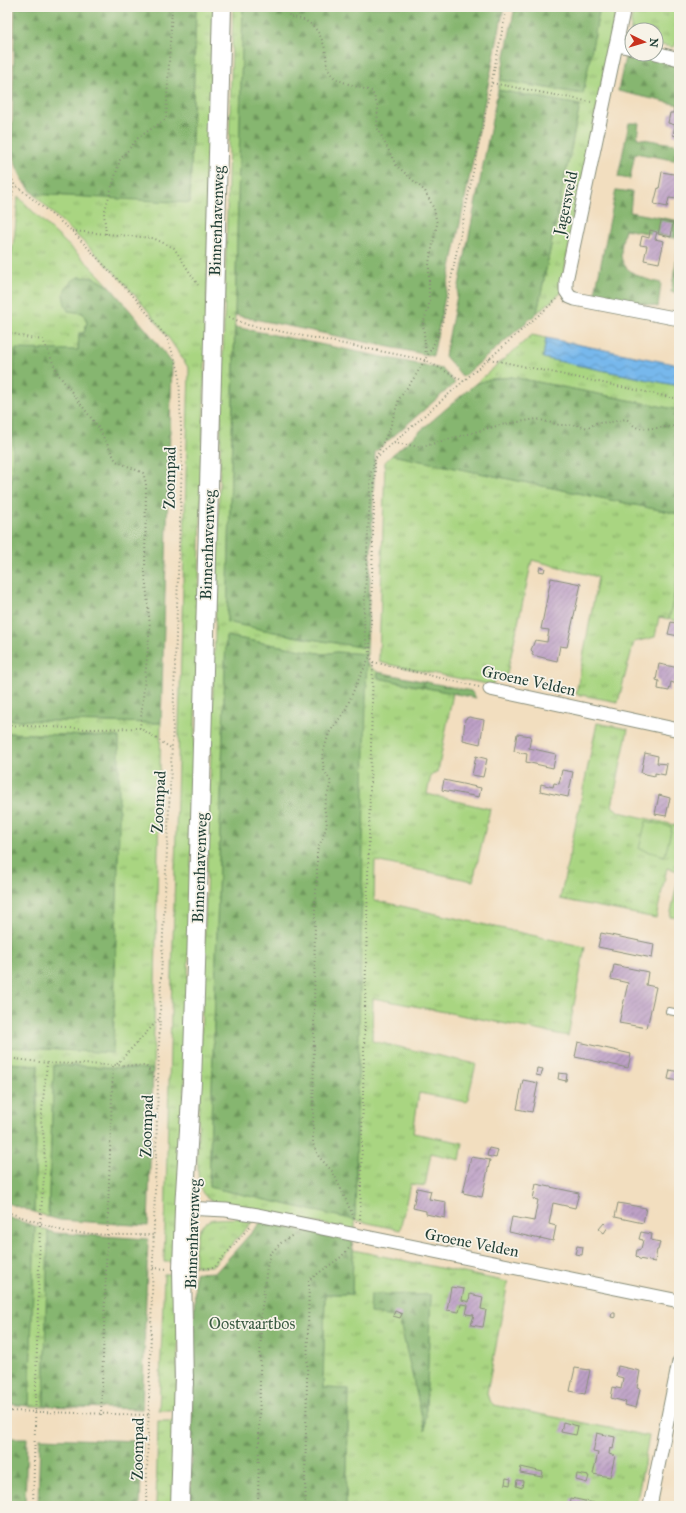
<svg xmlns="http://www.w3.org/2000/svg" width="686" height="1513" viewBox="0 0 686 1513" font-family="'IM FELL Great Primer',serif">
  <defs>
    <pattern id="grass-tufts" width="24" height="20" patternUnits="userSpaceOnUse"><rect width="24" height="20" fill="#a9d581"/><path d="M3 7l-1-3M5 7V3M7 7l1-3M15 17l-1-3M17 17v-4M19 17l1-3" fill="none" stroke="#89ae6a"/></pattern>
    <pattern id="forest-firs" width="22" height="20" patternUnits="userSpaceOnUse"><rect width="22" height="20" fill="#86b66f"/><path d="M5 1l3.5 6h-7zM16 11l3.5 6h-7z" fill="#6d955c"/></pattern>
    <pattern id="water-waves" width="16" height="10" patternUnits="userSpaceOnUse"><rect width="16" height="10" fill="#77b8ec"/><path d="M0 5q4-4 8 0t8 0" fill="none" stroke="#6197c0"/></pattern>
    <pattern id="building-hatch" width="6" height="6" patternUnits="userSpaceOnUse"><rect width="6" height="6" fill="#bda0c6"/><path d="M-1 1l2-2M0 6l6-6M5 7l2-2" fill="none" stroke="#9984a2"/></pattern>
  </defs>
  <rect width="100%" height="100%" fill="#f7f3e8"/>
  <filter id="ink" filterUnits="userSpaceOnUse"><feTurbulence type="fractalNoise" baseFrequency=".025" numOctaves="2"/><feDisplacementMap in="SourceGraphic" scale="8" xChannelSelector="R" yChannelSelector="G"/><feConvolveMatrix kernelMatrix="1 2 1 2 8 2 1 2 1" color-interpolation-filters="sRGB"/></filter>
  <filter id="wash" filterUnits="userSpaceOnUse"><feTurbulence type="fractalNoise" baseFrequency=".012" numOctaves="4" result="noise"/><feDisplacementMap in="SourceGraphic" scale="16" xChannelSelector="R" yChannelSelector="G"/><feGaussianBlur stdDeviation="0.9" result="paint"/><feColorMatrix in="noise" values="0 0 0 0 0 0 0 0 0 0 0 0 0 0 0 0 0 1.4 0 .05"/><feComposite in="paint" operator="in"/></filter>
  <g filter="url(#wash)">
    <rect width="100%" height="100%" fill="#f2debf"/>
    <path fill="url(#grass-tufts)" stroke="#64895a" fill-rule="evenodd" d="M196 7H215L180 1262H164L189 369C166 331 136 294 104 262 81 238 56 218 34 194L190 202Z
      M233 7H243L227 622 298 637 367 648V654L336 652 324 654 226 636 209 1187 355 1220 366 662 371 668 378 672V678L453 693 438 771 431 775 427 794 490 809 473 881 375 861 374 900 585 947 568 1036 373 998 372 1041 476 1064 467 1102 419 1093 413 1133 463 1143 460 1160 431 1153 425 1186 410 1184 400 1230 355 1220V1230L220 1205C194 1194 200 1183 197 1157L215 634Z
      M600 7H617L562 282 561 293 537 313 580 105 498 90 500 80 582 94Z
      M634 7H679V35L675 46 672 47 656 44V30H632V37H631V20Z
      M18 196C47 228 81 254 110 287L95 278 78 277 83 313 87 322 84 333H79L78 350 12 475 10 486 7 492V269C15 245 16 221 18 196Z
      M532 335 546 338 543 358 679 386V410L512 377 491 379 475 384Z
      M392 455 679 514V570L669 619 659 617 655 637 634 642 618 702 576 694 598 577 532 560 506 678 498 676 492 685 386 664 380 662 379 657 385 462Z
      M7 720 161 723 153 1069 54 1065 48 1217 34 1212 38 1065 7 1063V1047L113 1052 119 737 7 733Z
      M597 723 628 729 612 806 619 812 679 826V871L667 868 656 918 560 899Z
      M238 1218 253 1221 212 1266H195C195 1251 193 1227 210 1220 216 1218 231 1219 238 1218Z
      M35 1226 48 1231 44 1406H29Z
      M353 1250 508 1282 487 1393 489 1400 494 1405 649 1436 636 1506H346L349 1389 323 1388 325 1294H352ZM431 1296 425 1428 399 1318Z
      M164 1274H180L176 1410H159Z
      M158 1421H176L173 1506H156Z"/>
    <path fill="url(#forest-firs)" stroke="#527a52" d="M15 7H196L190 203 34 194C21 180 15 167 12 148Z
      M243 7H504L433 356 235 315Z
      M515 7H600L583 94 500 80Z
      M626 53 679 66V105L618 91Z
      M498 90 580 105 537 313 463 377 445 356Z
      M629 123H639L637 138 679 145V161L635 153 630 179 618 177Z
      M616 190 632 192 630 212 679 221V239L625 229C623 237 621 246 621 254 621 273 647 280 661 283L658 307 595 293Z
      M679 244V293L671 292Z
      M78 277 95 278 110 287 149 333 172 363 161 723 7 720V492L10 486 12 475 15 349 78 350 79 333H84L87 322 83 313 68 311C60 295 63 286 78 277Z
      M235 327 442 369 455 383 375 452 367 648 298 637 227 622Z
      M512 377 679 410V514L392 455 475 384 491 379Z
      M226 636 324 654 336 652 367 654 355 1220 209 1187Z
      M378 672 471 691 476 698 378 678Z
      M7 733 119 737V829L113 1053 7 1047Z
      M7 1063 38 1065 34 1212 7 1203Z
      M54 1065 153 1069 148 1226 60 1220 48 1217Z
      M7 1217 35 1226 29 1406 7 1404Z
      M261 1222 352 1240 353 1250 352 1294H325L323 1388 349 1389 346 1506H190L195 1273 216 1272Z
      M48 1231 55 1233 148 1239 142 1409 44 1406Z
      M371 1294 431 1295 425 1430 399 1318 370 1313Z
      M7 1438H27L25 1506H7Z
      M40 1438 142 1441 140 1506H38Z"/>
    <path fill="#a9d581" stroke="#64895a" d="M679 578V622L669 619Z
      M646 821 672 827 665 856 639 849Z
      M679 874V918L670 917Z"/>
    <path fill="url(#water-waves)" stroke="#4b7a90" d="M546 338 679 365V386L543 358Z"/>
    <g id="blocks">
      <path fill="url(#building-hatch)" d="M674 107 679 108V137L673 135 675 125 668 123 670 113H673Z
        M662 172 679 175V188L677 199 669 198 667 207 654 204 658 188 659 189Z
        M661 221 673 223 671 237 658 234Z
        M650 230 657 232 655 239 664 241 659 263 644 260 647 246 640 245 642 236 649 238Z
        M540 567 545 568 544 572 539 571Z
        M551 578 581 584 567 647 560 646 557 661 532 655 533 652 531 650 535 640 547 642 549 630 541 629Z
        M671 622 679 624V636L668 634Z
        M659 664 679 668V685L671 682 669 691 658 689 659 681 656 680Z
        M469 717 484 720 480 744 463 740 465 719Z
        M517 734 531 736 529 748 556 754 553 768 526 762 527 754 514 751Z
        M645 753 658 756 657 763 667 764 665 775 655 773V776L641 773Z
        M476 756 487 759 483 777 472 775Z
        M562 770 573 772 568 797 540 791 541 784 553 787 554 783 559 784Z
        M444 780 481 788 479 797 442 790Z
        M659 795 670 798 666 816 655 814Z
        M601 933 654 944 652 958 598 947Z
        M614 965 648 972 646 985 656 987 647 1028 619 1023 628 983 611 979Z
        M578 1042 631 1054 628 1068 575 1057Z
        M537 1068 543 1069 541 1076 536 1075Z
        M670 1070 679 1072V1081L668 1079Z
        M559 1073 567 1074 566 1081 558 1079Z
        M523 1080 538 1083 532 1112 517 1109Z
        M489 1148 498 1150 496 1158 487 1156Z
        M471 1157 490 1160 482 1197 463 1193Z
        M536 1184 579 1193 575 1208 553 1203 549 1224 556 1226 553 1241 540 1238V1239L509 1232 512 1217 534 1221 538 1200 533 1199Z
        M417 1188 431 1191 429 1199 446 1202 445 1218 426 1214V1211L413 1208Z
        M618 1203 646 1208 643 1223 615 1217Z
        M604 1223 608 1227 604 1233 599 1229Z
        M641 1232 652 1234 651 1240 660 1242 658 1250H657L655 1262 639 1259 636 1256 637 1250 641 1249 643 1240 639 1239Z
        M577 1246 583 1247 582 1255 575 1254Z
        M451 1287 464 1289 462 1300 469 1302 470 1294 483 1297 481 1309 486 1310 483 1327 471 1325 474 1315 466 1314 468 1305 461 1304 459 1312 447 1310Z
        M395 1311 402 1314 400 1318 393 1316Z
        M612 1313H615V1318L611 1317Z
        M618 1366 640 1371 637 1388 640 1389 636 1408 625 1405 626 1402 611 1398 613 1387 621 1389 623 1378 616 1376Z
        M575 1368 590 1370 585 1394 570 1391Z
        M563 1422 578 1426 576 1435 561 1432Z
        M597 1433 615 1437 613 1449 610 1448 609 1454 615 1456 610 1477 593 1474 598 1453 593 1452Z
        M521 1467 543 1472 542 1477 520 1473Z
        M577 1474 589 1476 587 1483 576 1480Z
        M506 1478 511 1479 510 1485 505 1484Z
        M517 1480 523 1481 522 1488 516 1486Z
        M571 1498 594 1503 595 1506H570Z"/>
    </g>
  </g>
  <g filter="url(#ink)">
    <use href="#blocks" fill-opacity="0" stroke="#888e7a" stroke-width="1"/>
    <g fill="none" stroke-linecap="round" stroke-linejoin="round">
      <defs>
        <path id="lane" d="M669 1011 679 1013"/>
        <path id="street" d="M624 7 566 281V291L570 297 575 299 679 319
          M617 45 632 48
          M656 53 679 59
          M490 689 679 730
          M184 1208 226 1210 258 1215 679 1301
          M650 1506 679 1362"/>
        <path id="secondary" d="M184 1385 182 1269 184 1208 192 1082 196 966 222 7
          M180 1506 184 1375"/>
      </defs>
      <use href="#lane" stroke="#888e7a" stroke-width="8"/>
      <use href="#street" stroke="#888e7a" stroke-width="15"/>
      <use href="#secondary" stroke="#888e7a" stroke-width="20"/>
      <path stroke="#888e7a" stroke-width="2" stroke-dasharray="1 3" stroke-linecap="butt" d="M286 7 290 17C310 18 320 30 325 49 328 61 324 68 334 77 339 82 364 89 372 91L378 107 377 127 396 165 425 191 434 209 437 224 429 263V306L423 324 426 355
        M492 83 591 102
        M7 165 14 184 72 231 136 299 167 338 179 371 182 459 173 724 161 977 146 1506
        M72 231 153 238 174 248 198 285
        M7 232 14 184
        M106 234 104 213 120 160 138 138 166 119 172 7
        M229 317 248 325 425 360 463 381
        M7 332 29 338 43 340 58 374 98 427 116 461 143 473 146 483 145 573 150 627 140 728
        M489 359 679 399
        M394 443 421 447 500 425 537 419 559 425H577L588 428 596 423 611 422 626 419C630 421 632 425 636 427 643 431 669 426 679 426
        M376 458 557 299
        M370 652 375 462
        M373 662 479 687
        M7 725 90 729 140 728 171 748
        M7 1058 47 1063 146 1066 158 1082
        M117 1064 159 1019
        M7 1212 66 1232 108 1235H154
        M356 1222 333 1172 319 1157 313 1144 315 903 317 879V851L323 837 327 825 324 806 331 782 324 770 322 756 329 733 345 711 356 685 370 656
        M360 1223 373 662C366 649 364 630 364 615L371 473 375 459 390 428 399 399 416 375 433 346 442 323 507 7
        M153 1268 168 1269
        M196 1269 214 1268 250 1226
        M7 1411 148 1415
        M101 1415 113 1065
        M33 1506 40 1224 45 1166 44 1139 41 1120 47 1063
        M258 1506 261 1315 267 1267 270 1254 282 1242 293 1235
        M306 1506 305 1482 309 1280 341 1257 351 1246"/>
      <use href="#lane" stroke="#fff" stroke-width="6"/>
      <use href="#street" stroke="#fff" stroke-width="13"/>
      <use href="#secondary" stroke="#fff" stroke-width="18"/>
    </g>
  </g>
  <g text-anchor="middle" stroke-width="3.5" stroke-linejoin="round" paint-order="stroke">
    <g font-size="16" fill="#1f3d34" stroke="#f7f3e8">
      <text transform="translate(565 203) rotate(-78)" y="6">Jagersveld</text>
      <text transform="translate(216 221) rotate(-88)" y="6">Binnenhavenweg</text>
      <text transform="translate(169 478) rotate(-89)" y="6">Zoompad</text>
      <text transform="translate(207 545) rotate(-88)" y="6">Binnenhavenweg</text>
      <text transform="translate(529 680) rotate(12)" y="6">Groene Velden</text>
      <text transform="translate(158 802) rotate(-87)" y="6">Zoompad</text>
      <text transform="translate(199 868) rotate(-88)" y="6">Binnenhavenweg</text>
      <text transform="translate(146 1126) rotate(-88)" y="6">Zoompad</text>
      <text transform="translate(192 1234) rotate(-88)" y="6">Binnenhavenweg</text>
      <text transform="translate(472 1242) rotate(11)" y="6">Groene Velden</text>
      <text transform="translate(137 1449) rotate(-89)" y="6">Zoompad</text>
    </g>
    <g font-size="16" fill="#3b5b43" stroke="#f7f3e8">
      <text x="252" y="1329">Oostvaartbos</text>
    </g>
  </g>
  <rect width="686" height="1513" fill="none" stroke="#f7f3e8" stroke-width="24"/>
  <g transform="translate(644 42) rotate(95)"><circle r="19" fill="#f7f3e8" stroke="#a1aaa0"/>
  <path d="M0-3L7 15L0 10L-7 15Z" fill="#c8321e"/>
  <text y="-6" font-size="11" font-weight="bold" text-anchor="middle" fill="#1f3d34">N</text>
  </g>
</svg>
